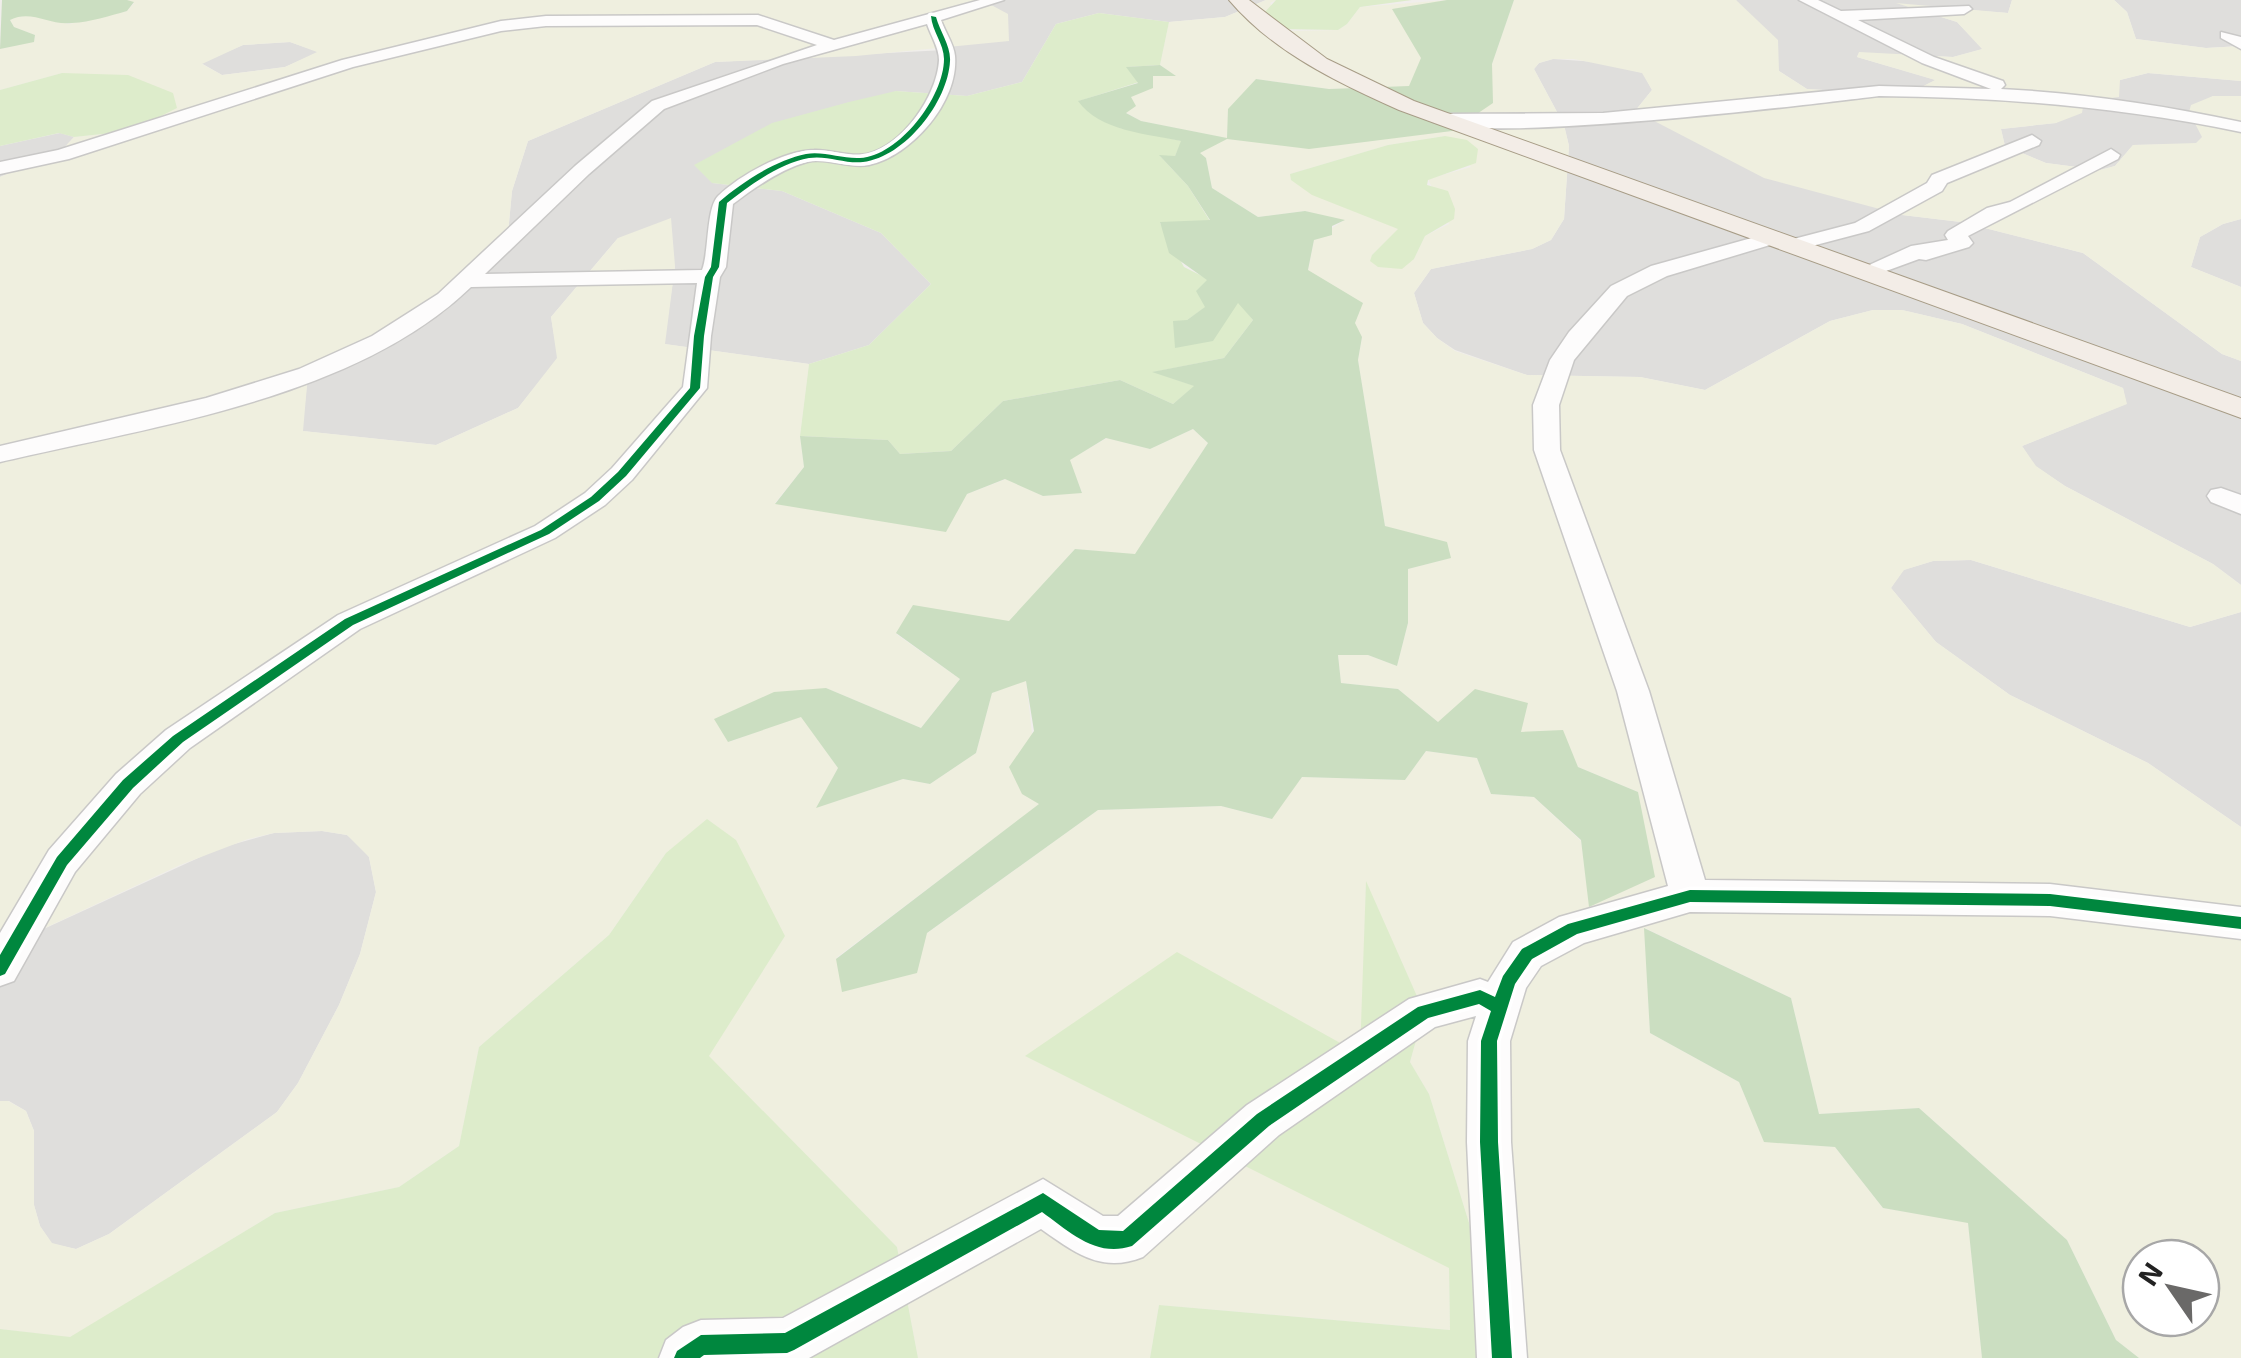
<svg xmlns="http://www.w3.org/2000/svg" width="2241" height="1358" viewBox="0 0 2241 1358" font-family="'Exo 2',sans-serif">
  <rect width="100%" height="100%" fill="#f0eeeb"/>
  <path fill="#dfdedc" d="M982 0H1266L1225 17 1169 22 1099 13 1056 24 1022 82 967 96 896 91 712 183 782 191 881 233 931 284 869 345 809 364 664 344 675 266 618 238 551 317 558 358 518 408 436 445 302 431 308 374 507 244 512 191 528 141 715 62 945 50Z
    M1736 0H2012L2008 13 1904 5 1957 22 1983 49 1953 57 1859 53 1857 57 1936 80 1906 95 1807 89 1779 71Z
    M2114 0H2241V46L2206 48 2136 39 2127 12Z
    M290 42 319 52 285 67 222 75 201 63 243 45Z
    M1553 59 1597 62 1643 73 1652 90 1635 111 1836 194 1902 215 1961 222 2083 253 2222 354 2241 361V585L2213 564 2065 486 2035 466 2022 446 2126 404 2123 388 1962 324 1902 310H1873L1830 321 1705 390 1640 377 1527 375 1455 350 1437 338 1423 323 1414 293 1431 269 1532 249 1551 240 1564 219 1569 146 1564 125 1534 69 1539 63Z
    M2148 73 2241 81V96H2213L2189 112 2203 137 2196 144 2133 145 2115 166 2100 170 2046 163 2005 146 2001 129 2056 123 2120 80Z
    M60 133 74 137 61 151 0 177V146Z
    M2241 219V287L2191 267 2200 237 2223 224Z
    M1971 560 2190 627 2241 612V827L2148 763 2010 695 1936 642 1891 588 1903 570 1933 561Z
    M322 831 347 835 359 844 369 857 376 892 360 954 339 1005 298 1083 277 1112 109 1234 76 1249 52 1244 40 1226 34 1205V1131L26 1111 9 1101H0V949L220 848 274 833Z"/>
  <path fill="#efefdf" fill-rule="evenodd" d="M127 0H982L1008 14 1009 41 856 56 715 62 528 141 512 191 507 244 444 312 308 374 303 431 436 445 518 408 557 358 551 317 618 238 671 218 675 266 665 344 809 364 800 436 804 467 775 503 967 494 1006 479 1043 496 1082 492 1069 460 1107 438 1150 449 1193 429 1208 443 1135 555 1075 549 1010 621 896 634 960 679 921 728 826 688 729 742 801 716 838 768 818 807 903 779 930 784 976 753 992 693 1026 680 1040 804 836 958 926 934 1098 810 1221 806 1271 819 1302 777 1405 780 1426 751 1477 758 1491 794 1534 797 1581 841 1590 906 1638 792 1578 767 1520 732 1528 703 1438 722 1398 689 1341 683 1338 654 1368 655 1397 666 1408 623V569L1450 558 1385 526 1358 360 1362 337 1308 271 1314 240 1343 221 1305 211 1258 217 1212 188 1206 158 1199 153 1225 138 1141 121 1125 112 1131 97 1152 76H1175L1160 65 1169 22 1225 17 1266 0H1276L1270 3 1290 31 1338 30 1347 24 1360 7 1447 0 1409 87 1329 89 1256 79 1230 122 1227 138 1492 64 1514 0H1736L1778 40 1779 71 1807 89 1906 95 1935 80 1857 57 1859 52 1953 57 1982 49 1957 22 1896 3 2008 13 2012 0H2114L2127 12 2136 39 2206 48 2241 46V81L2148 73 2120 80 2119 97 2084 101 2082 113 2056 123 2001 129 2005 146 2046 163 2100 170 2115 166 2133 145 2196 143 2202 137 2189 112 2191 105 2213 96H2241V219L2223 224 2200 237 2191 267 2241 287V361L2222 354 2083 253 1961 222 1902 215 1764 178 1635 111 1652 90 1642 73 1574 59H1553L1539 63 1534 69 1564 125 1569 146 1564 219 1551 240 1532 249 1431 269 1414 293 1423 323 1437 338 1455 351 1527 375 1640 377 1705 390 1830 321 1873 310H1902L1962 324 2123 388 2127 404 2022 446 2036 466 2065 486 2213 564 2241 585V612L2190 627 1971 560 1933 561 1904 570 1891 588 1936 642 2010 695 2148 763 2241 827V1358H2139L2116 1340 2067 1240 1919 1108 1819 1114 1791 998 1645 928 1650 1033 1739 1082 1764 1141 1835 1147 1883 1208 1968 1222 1982 1358H1511L1429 1094 1410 1062 1424 1012 1366 884 1361 1054 1026 1056 1449 1267 1450 1330 1159 1305 1150 1358H918L897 1247 708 1056 785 936 666 853 609 935 479 1047 459 1146 399 1187 275 1213 70 1338 0 1329V1101H8L26 1111 34 1131V1205L40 1226 52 1243 76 1249 109 1234 277 1112 298 1083 339 1005 360 954 376 892 369 857 347 835 322 831 274 833 248 839 180 865 0 949V177L61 151 74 137 131 131 62 73 0 90V49L34 41 35 35 14 27 10 20 15 17 33 15 69 24 127 11 134 3ZM290 42 317 52 285 67 222 75 202 64 243 45ZM1445 136 1471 167 1428 179 1449 224 1425 236 1414 259 1372 255 1399 229 1290 174 1388 145ZM2141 1258H2201V1318H2141Z"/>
  <path fill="#ddeccb" d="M1276 0H1412L1360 7 1347 24 1338 30 1278 29 1264 13Z
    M1099 13 1169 22 1160 65 1127 67 1139 82 1079 101 1120 128 1182 141 1175 156H1160L1188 186 1210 221 1160 223 1184 267 1208 279 1206 307 1187 320 1175 347 1239 302 1253 320 1224 358 1154 372 1195 386 1173 404 1120 380 1003 401 951 451 900 454 888 440 800 436 809 364 869 345 931 284 881 233 782 191 712 183 694 165 772 123 849 102 896 91 967 96 1022 82 1056 24Z
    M62 73 128 75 173 93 177 108 131 131 74 137 59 133 0 146V90Z
    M1445 136 1467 140 1478 149 1476 163 1428 180 1427 185 1448 191 1455 209 1454 219 1425 236 1414 259 1402 269 1378 267 1370 261 1372 255 1398 229 1312 195 1291 180 1290 174 1388 145Z
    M707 819 736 840 785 936 709 1056 897 1247 918 1358H0V1329L70 1337 275 1213 399 1187 459 1146 479 1047 609 935 666 853Z
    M1366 881 1424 1012 1410 1062 1429 1094 1511 1358H1150L1159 1305 1450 1330 1449 1268 1025 1056 1177 952 1360 1054Z"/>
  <path fill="#cbdec1" d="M2 0H127L134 2 127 11C109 16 91 22 72 23 49 26 32 9 10 20L14 27 35 35 34 42 0 49Z
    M1447 0H1514L1492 64 1493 103 1452 131 1309 149 1227 139 1200 153 1206 158 1212 188 1258 217 1305 211 1345 220 1332 226V235L1314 240 1308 270 1363 303 1355 323 1362 337 1358 360 1385 526 1447 542 1451 558 1408 569V623L1397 666 1368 655H1338L1341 683 1398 689 1438 722 1475 689 1528 703 1521 732 1563 730 1578 767 1638 792 1655 877 1589 907 1581 840 1534 797 1491 794 1477 758 1426 751 1405 780 1302 777 1272 819 1221 806 1098 810 927 933 917 973 842 992 836 959 1039 804 1022 794 1009 767 1034 731 1026 681 992 693 976 753 930 784 903 779 816 808 838 768 801 717 728 742 714 719 774 692 826 688 921 728 960 679 896 633 913 605 1009 621 1075 549 1135 554 1208 443 1193 429 1150 449 1106 438 1070 460 1082 493 1043 496 1005 479 967 494 946 532 775 504 804 467 800 436 888 440 900 454 951 451 1003 401 1120 380 1173 404 1194 386 1152 372 1224 358 1253 320 1238 303 1213 341 1175 348 1173 321 1187 320 1205 307 1196 291 1207 280 1169 253 1160 222 1210 220 1188 186 1159 155 1175 156 1181 141C1148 134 1099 131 1078 101L1138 83 1126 67 1160 65 1176 76H1153V88L1131 97 1136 106 1126 113 1141 121 1227 138 1228 109 1256 79 1329 89 1409 86 1421 58 1392 9Z
    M1644 928 1791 998 1819 1114 1919 1108 2067 1240 2116 1340 2139 1358H1982L1968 1223 1883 1208 1835 1147 1764 1142 1739 1082 1650 1033Z"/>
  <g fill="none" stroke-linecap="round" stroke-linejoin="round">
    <defs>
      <path id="minor" d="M980 0H1004L941 20C945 32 954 44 955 56 959 102 911 156 869 165 848 169 827 157 807 162 781 169 754 188 733 204L726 267 720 277 711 336 707 388 632 480 605 505 555 538 360 629 190 748 140 794 75 872 14 981 0 986V933L49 850 116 774 166 730 338 615 535 526 585 493 612 468 683 387 697 283 471 287C355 399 152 426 0 462V446L206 398 299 369 372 336 438 294 575 166 652 101 817 45 757 25 546 26 501 31 353 67 69 159 0 174V162L58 150 342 60 501 21 546 16 758 15 834 40ZM927 24C931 36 939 48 939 60 937 96 903 145 867 154 850 158 831 149 814 150 783 151 740 175 718 196 706 208 709 253 702 270L485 274 589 174 664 109 783 64Z
        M1799 0H1818L1841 11 1969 6 1972 9 1964 14 1858 20 1934 57 2003 81 2005 85 2001 89C2082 93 2162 105 2241 122V132C2121 107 2001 97 1879 96 1815 104 1463 147 1428 119L1437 114 1603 113 1879 86 1991 89 1922 63Z
        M2221 32 2241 37V49L2221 38Z
        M2032 135 2041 141 2039 145 1947 183 1942 191 1869 231 1793 251 1782 245 1786 241 1855 223 1927 183 1932 175Z
        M2111 149 2120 155 2118 159 1968 236 1973 243 1969 247 1926 260 1919 259 1867 278 1856 271 1911 246 1948 240 1945 235 1948 231 1987 208 2010 202Z
        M1773 232 1783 238 1780 242 1667 276 1627 296 1574 360 1559 405 1560 450 1649 691 1705 880 2050 884 2241 907V939L2050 916 1690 912 1584 943 1541 966 1526 988 1510 1041 1511 1142 1527 1358H1477L1467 1142 1468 1041 1476 1016 1435 1027 1279 1135 1143 1257C1101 1274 1074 1252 1041 1229L809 1358H659L666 1340 683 1327 701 1320 783 1318 1043 1179 1103 1216H1118L1247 1105 1409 999 1480 979 1488 982 1513 942 1559 917 1668 886 1617 691 1534 450 1533 405 1550 360 1569 332 1611 286 1651 266Z
        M2221 488 2241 495V514L2211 502 2207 496 2211 490Z"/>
      <path id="major" d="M1229 0H1249L1327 59 1414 101 2241 398V418L1399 110C1338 83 1273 52 1229 0Z"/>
    </defs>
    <use href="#minor" stroke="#c9c8c7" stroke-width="3"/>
    <use href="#major" stroke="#a79c86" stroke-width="2"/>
    <use href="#minor" fill="#fdfcfc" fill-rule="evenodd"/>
    <use href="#major" fill="#f3ede7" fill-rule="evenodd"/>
    <defs>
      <path id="cycleway" d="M931 16 936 17C940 32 951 46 950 61 948 102 905 157 863 162 845 164 827 155 809 158 780 163 750 185 727 203L719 267 713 277 704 336 700 388 626 476 599 501 549 534 353 625 183 742 133 788 67 865 5 974 0 976V955L57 857 123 780 173 736 345 619 541 530 591 497 618 472 690 388 694 336 705 277 711 267 719 202C742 182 776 160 806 154 824 151 842 159 860 158 899 156 944 97 944 59 944 44 932 31 931 16Z
        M1690 890 2050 894 2241 917V929L2050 906 1690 902 1577 934 1532 959 1515 984 1497 1041 1498 1142 1512 1358H1492L1480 1142 1481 1041 1491 1011 1479 1004 1428 1018 1269 1126 1132 1246C1096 1258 1070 1232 1042 1212L794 1350 787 1353 704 1355 700 1358H674L677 1351 701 1335 785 1333 1043 1193 1099 1230 1123 1231 1257 1114 1418 1007 1480 990 1495 997 1503 976 1522 949 1568 924Z"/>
    </defs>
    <use href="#cycleway" stroke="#fff" stroke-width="7"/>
    <use href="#cycleway" fill="#00873e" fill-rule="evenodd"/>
  </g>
  <g transform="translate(2171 1288) rotate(304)"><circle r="48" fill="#ffffff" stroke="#a7a7a7" stroke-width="2.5"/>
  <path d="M0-8L18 38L0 25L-18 38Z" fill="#6a6968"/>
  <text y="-15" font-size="28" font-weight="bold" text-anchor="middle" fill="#222222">N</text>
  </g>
</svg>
